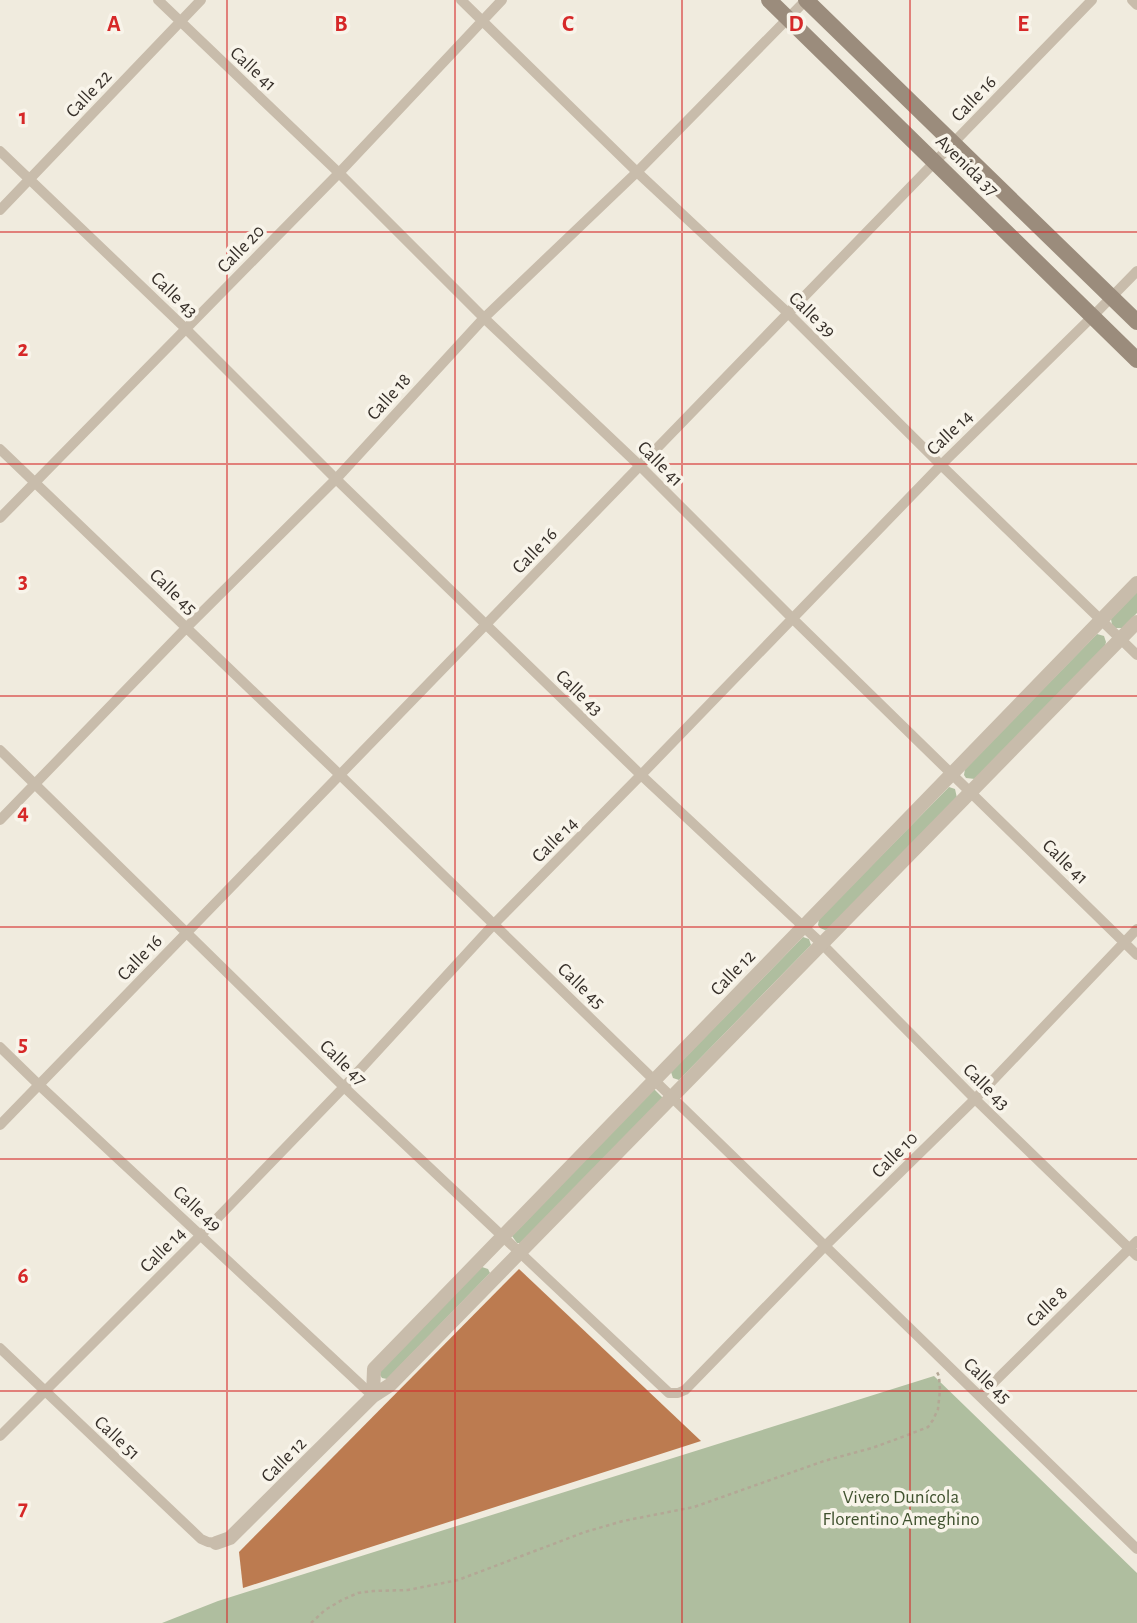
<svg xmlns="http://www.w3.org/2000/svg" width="1137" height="1623" viewBox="0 0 1137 1623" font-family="'Alegreya Sans',sans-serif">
  <rect width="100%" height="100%" fill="#f0ebde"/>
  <path fill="#afbe9f" d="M1137 592V613L1122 628H1115L1112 625 1111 619Z
    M1097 634 1104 636 1106 642 1105 646 975 779 966 778 964 775 965 769Z
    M949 787 955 789 957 798 829 929 825 930 820 928 818 925 819 919Z
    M803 937 809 939 811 945 679 1080 673 1078 671 1072Z
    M654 1089 664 1099 520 1243H517L512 1236Z
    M482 1267 488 1269 490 1273 387 1379 382 1378 380 1375 381 1368Z
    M934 1376 1137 1573V1623H162L218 1601Z"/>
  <path fill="#bc7b50" d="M519 1269 701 1441 243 1588 239 1552Z"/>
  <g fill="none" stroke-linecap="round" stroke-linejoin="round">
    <path stroke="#b3a795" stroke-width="2.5" stroke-dasharray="3.5 3.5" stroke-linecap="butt" d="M311 1623 325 1610 342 1600 358 1593 373 1591 408 1590 458 1580 585 1532 623 1521 694 1507 824 1461 872 1448 905 1436 928 1427 933 1420 938 1409 940 1390 939 1376 937 1372"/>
    <path stroke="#c8bcab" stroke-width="10" d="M158 0 339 173 484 318 640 466 792 618 1137 955
      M461 0 637 172 788 313 941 465 1137 655
      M1132 0 1137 5
      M0 151 186 329 336 479 641 775 822 944 975 1099 1137 1256
      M0 210 201 0
      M0 449 340 775 1137 1549
      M0 518 339 173 502 0
      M0 750 344 1087 669 1393H678L685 1390 825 1246 975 1099 1137 929
      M0 820 186 628 336 479 484 318 637 172 806 0
      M0 1047 39 1085 373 1396
      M0 1125 1092 0
      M0 1348 201 1539 208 1542 216 1543
      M980 1396 1137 1241
      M0 1436 201 1235 344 1087 494 924 641 775 941 465 1092 317 1137 271"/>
    <path stroke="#c8bcab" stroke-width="14" d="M373 1396 374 1369 1137 583
      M216 1543 230 1538 373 1396 390 1385 1137 622"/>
    <path stroke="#9b8c7c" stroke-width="16" d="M769 0 1137 360
      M806 0 1137 322"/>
  </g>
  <path fill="none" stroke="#d62828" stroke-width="2" stroke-opacity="0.55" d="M227 0V1623M455 0V1623M682 0V1623M910 0V1623M0 232H1137M0 464H1137M0 696H1137M0 927H1137M0 1159H1137M0 1391H1137"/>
  <g text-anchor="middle" stroke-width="7" stroke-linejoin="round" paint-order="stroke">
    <g font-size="19" fill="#362f29" stroke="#f8f4ea">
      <text transform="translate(254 68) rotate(43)" y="7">Calle 41</text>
      <text transform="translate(88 93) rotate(-47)" y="7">Calle 22</text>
      <text transform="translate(973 98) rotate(-46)" y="7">Calle 16</text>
      <text transform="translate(968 165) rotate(44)" y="7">Avenida 37</text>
      <text transform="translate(240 248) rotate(-46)" y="7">Calle 20</text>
      <text transform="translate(175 294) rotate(44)" y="7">Calle 43</text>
      <text transform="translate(813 314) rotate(44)" y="7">Calle 39</text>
      <text transform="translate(388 396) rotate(-48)" y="7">Calle 18</text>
      <text transform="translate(949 432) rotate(-44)" y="7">Calle 14</text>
      <text transform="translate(661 463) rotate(45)" y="7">Calle 41</text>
      <text transform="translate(534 550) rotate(-46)" y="7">Calle 16</text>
      <text transform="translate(174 591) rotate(44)" y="7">Calle 45</text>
      <text transform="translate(580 692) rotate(44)" y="7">Calle 43</text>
      <text transform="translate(554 839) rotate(-45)" y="7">Calle 14</text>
      <text transform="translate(1066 861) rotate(44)" y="7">Calle 41</text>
      <text transform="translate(139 957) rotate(-46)" y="7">Calle 16</text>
      <text transform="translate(732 972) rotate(-46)" y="7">Calle 12</text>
      <text transform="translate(582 985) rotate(44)" y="7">Calle 45</text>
      <text transform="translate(344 1062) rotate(44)" y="7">Calle 47</text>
      <text transform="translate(987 1086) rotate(45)" y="7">Calle 43</text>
      <text transform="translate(894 1154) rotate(-45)" y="7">Calle 10</text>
      <text transform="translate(198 1208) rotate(43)" y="7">Calle 49</text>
      <text transform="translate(162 1249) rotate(-45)" y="7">Calle 14</text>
      <text transform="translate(1046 1306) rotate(-44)" y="7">Calle 8</text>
      <text transform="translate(988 1380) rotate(44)" y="7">Calle 45</text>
      <text transform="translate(118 1437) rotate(43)" y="7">Calle 51</text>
      <text transform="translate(283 1459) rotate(-45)" y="7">Calle 12</text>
    </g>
    <g font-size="19" fill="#40522f" stroke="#f8f4ea">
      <text x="901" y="1503">Vivero Dunícola<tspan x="901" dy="22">Florentino Ameghino</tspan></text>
    </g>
  </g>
  <g font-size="23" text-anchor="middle" font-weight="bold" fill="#d62828" stroke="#f8f4ea" stroke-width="7" stroke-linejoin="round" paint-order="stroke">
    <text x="114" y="31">A</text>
    <text x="341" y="31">B</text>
    <text x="568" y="31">C</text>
    <text x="796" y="31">D</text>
    <text x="1023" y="31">E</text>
    <text x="23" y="124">1</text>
    <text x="23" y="356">2</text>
    <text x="23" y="588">3</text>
    <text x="23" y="819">4</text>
    <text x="23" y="1051">5</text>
    <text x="23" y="1283">6</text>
    <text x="23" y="1515">7</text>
  </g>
</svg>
